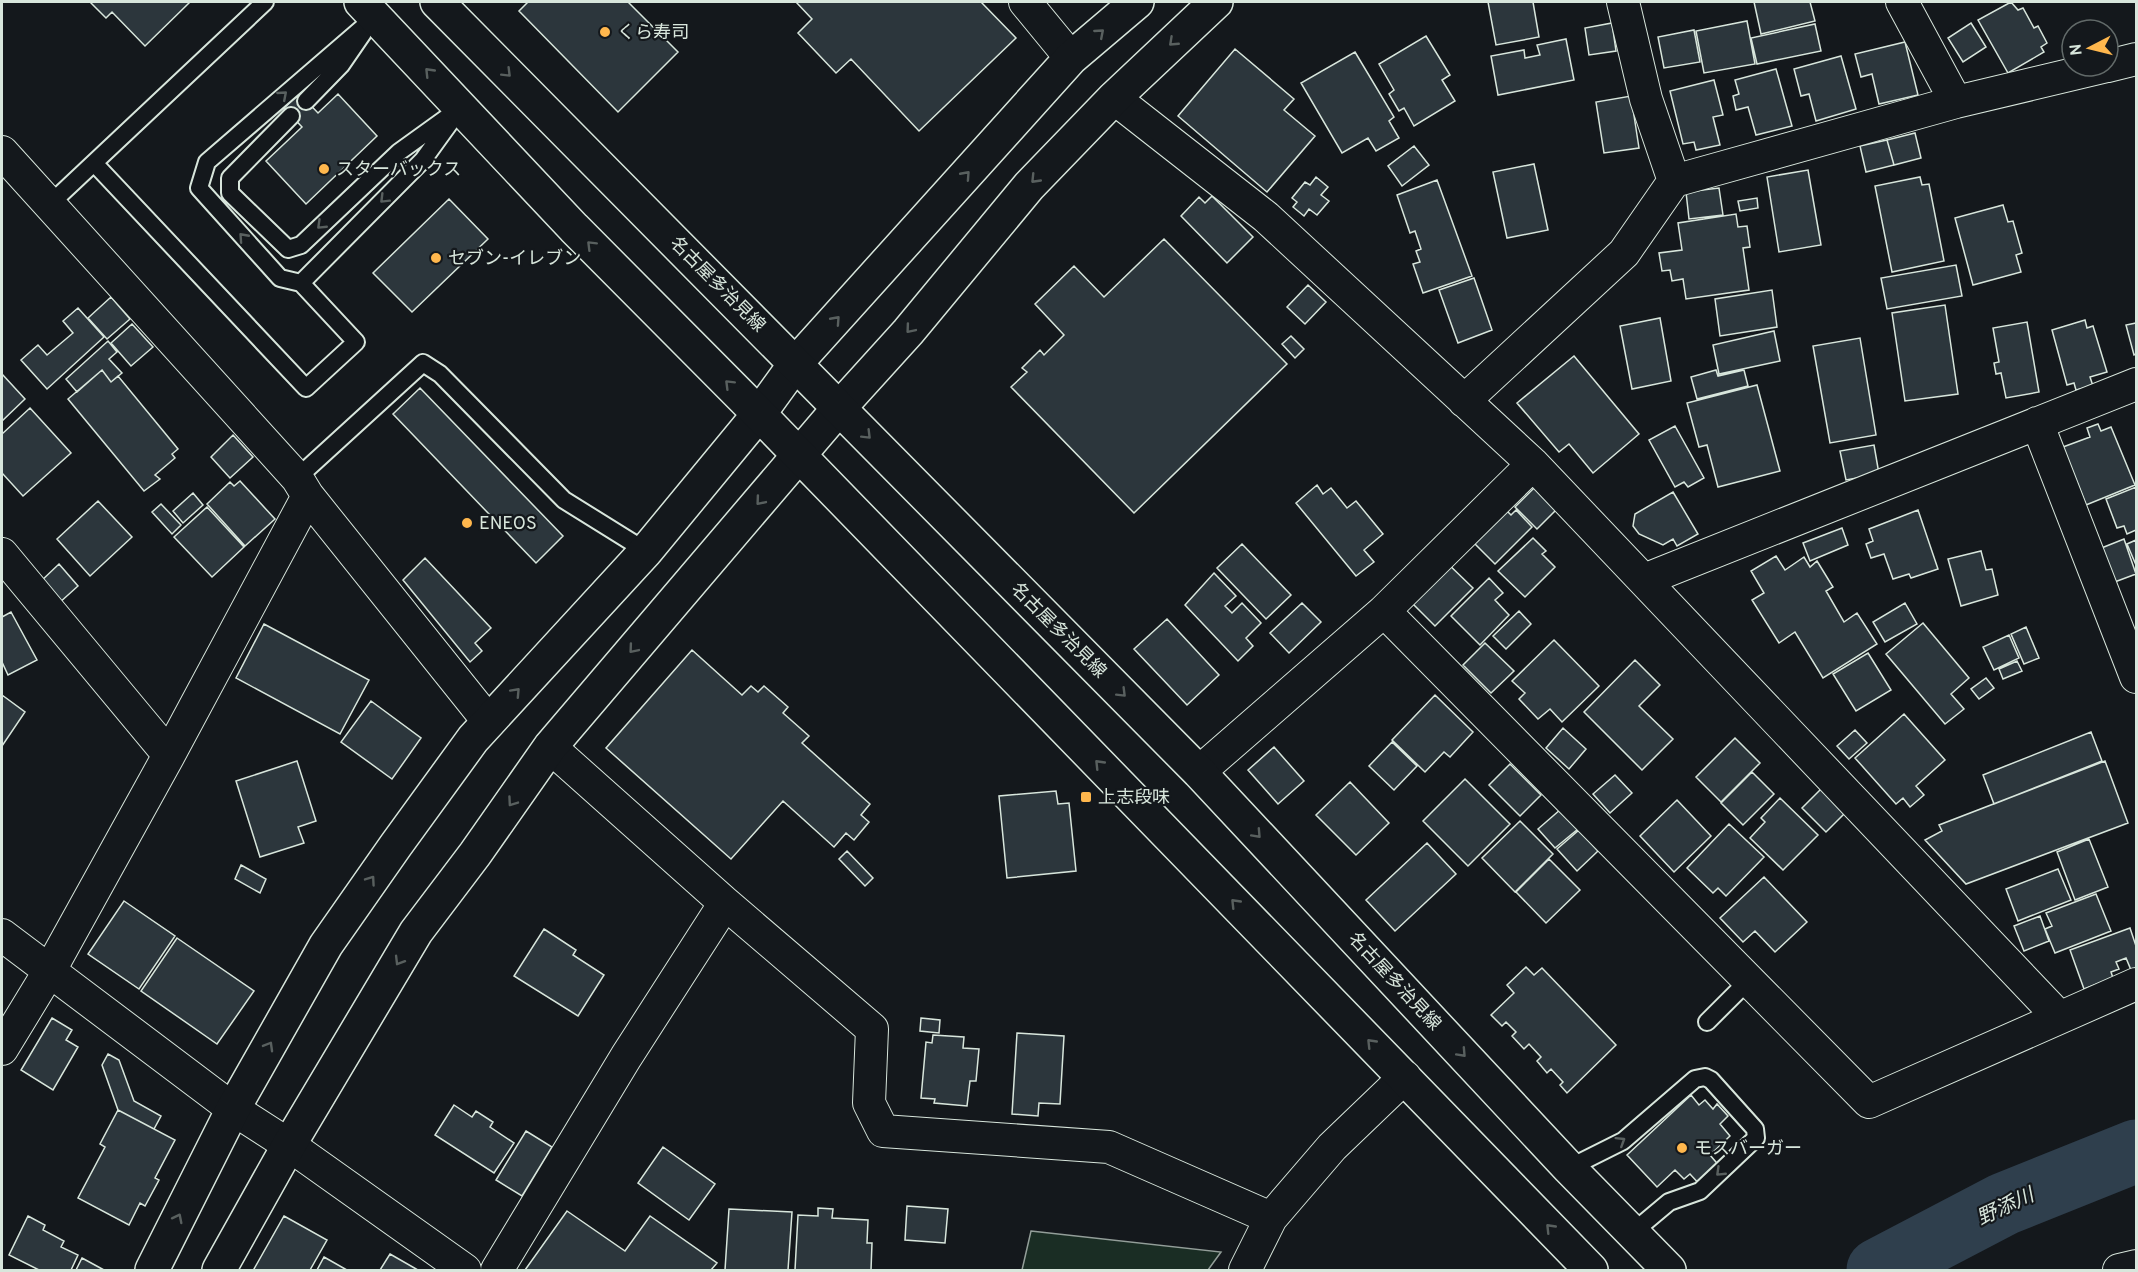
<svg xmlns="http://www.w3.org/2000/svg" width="2138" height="1272" viewBox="0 0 2138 1272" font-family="Overpass,'Noto Sans JP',sans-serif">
  <rect width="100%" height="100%" fill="#14181c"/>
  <path fill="#1a2d24" stroke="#939e99" stroke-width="1.5" d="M1031 1231 1221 1252 1208 1270H1022Z"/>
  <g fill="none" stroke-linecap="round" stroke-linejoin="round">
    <path stroke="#2f3f4d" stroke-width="63" d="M1878 1270 2004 1204 2136 1151"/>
  </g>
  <path fill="#2c363c" stroke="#d8e6dc" stroke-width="1.5" d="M90 2H190L145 46 112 12 106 18Z
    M528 2H628L678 52 618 112 519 11Z
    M796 2H981L1016 38 919 131 851 59 836 73 798 33 812 19Z
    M1488 2H1533L1539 37 1496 45Z
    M1754 2H1810L1815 21 1761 34Z
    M2011 2 2018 10 2023 8 2034 28 2038 26 2047 43 2041 47 2044 52 2008 73 1978 20Z
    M1747 21 1755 64 1704 73 1696 31Z
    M1612 23 1616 51 1589 55 1585 28Z
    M1971 23 1986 47 1963 62 1948 38Z
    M1815 24 1821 51 1757 64 1751 38Z
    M1694 30 1700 62 1664 68 1658 37Z
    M1426 36 1450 75 1442 80 1455 101 1414 126 1404 108 1399 111 1389 94 1394 90 1379 64Z
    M1566 39 1574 80 1498 95 1491 56 1524 50 1525 58 1540 55 1537 45Z
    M1905 42 1918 95 1879 104 1872 74 1861 77 1855 54Z
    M1235 49 1294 99 1284 110 1315 136 1267 192 1178 116Z
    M1355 52 1394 117 1389 121 1399 138 1376 151 1368 138 1342 153 1301 83Z
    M1841 56 1856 109 1816 121 1809 94 1801 96 1794 69Z
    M1776 69 1792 126 1756 135 1748 107 1736 110 1733 96 1739 94 1735 80Z
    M1714 80 1723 115 1713 117 1720 145 1696 150 1694 142 1683 144 1670 91Z
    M299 93 318 113 338 94 377 136 306 204 266 161 302 127 284 108Z
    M1631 96 1639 148 1604 153 1596 102Z
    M1915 133 1921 158 1894 165 1887 140Z
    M1887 140 1894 165 1866 172 1860 146Z
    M1414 146 1429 165 1402 186 1388 166Z
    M1534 164 1548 230 1507 238 1493 172Z
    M1808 170 1821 245 1779 252 1767 177Z
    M1316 177 1328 187 1321 195 1329 201 1317 215 1309 209 1304 216 1293 207 1297 202 1292 198 1305 182 1310 185Z
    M1920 177 1922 185 1929 184 1944 261 1892 272 1875 186Z
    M1437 180 1472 276 1423 293 1413 264 1420 262 1416 251 1421 249 1415 231 1410 233 1397 195Z
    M1719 188 1723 215 1689 219 1686 192Z
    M1212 196 1253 237 1227 263 1181 216 1199 197 1205 203Z
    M1757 198 1758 208 1740 211 1738 201Z
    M449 199 488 239 412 312 373 273Z
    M2003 205 2008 222 2013 221 2022 253 2016 255 2021 272 1973 285 1955 218Z
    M1736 214 1738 227 1747 226 1750 247 1743 248 1749 290 1686 299 1683 279 1672 281 1670 270 1662 271 1659 253 1682 250 1678 223Z
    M1164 239 1287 364 1134 513 1011 387 1027 372 1022 368 1040 350 1044 355 1064 335 1035 304 1074 266 1104 297Z
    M1956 265 1962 296 1887 309 1881 278Z
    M1474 278 1492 330 1458 343 1439 290Z
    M1308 285 1326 302 1305 324 1287 307Z
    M1772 290 1777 327 1720 336 1715 299Z
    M111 297 130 319 107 339 88 318Z
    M1945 305 1958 394 1905 401 1892 313Z
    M78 308 104 337 47 389 21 360 38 345 47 355 73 333 63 321Z
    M1660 318 1671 381 1632 389 1620 326Z
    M2085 320 2087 328 2093 326 2107 372 2090 377 2093 386 2076 390 2074 383 2067 385 2052 330Z
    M2027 322 2039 392 2006 398 2001 373 1996 374 1994 363 1999 362 1993 328Z
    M2136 323V354L2134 355 2126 325Z
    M132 324 153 347 131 366 111 343Z
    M1774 331 1780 361 1719 374 1713 345Z
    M1291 336 1304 349 1295 358 1282 344Z
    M1860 338 1876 435 1830 443 1813 346Z
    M108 341 117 352 109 359 122 373 111 382 102 370 77 392 66 379Z
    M1574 356 1639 434 1593 473 1569 444 1559 452 1517 403Z
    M102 370 111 382 118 376 178 449 172 454 175 458 155 475 160 479 144 491 68 399Z
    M1716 370 1718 376 1744 370 1748 386 1697 399 1691 377Z
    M2 374 25 399 2 421Z
    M1757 385 1780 471 1718 487 1707 445 1699 447 1687 403Z
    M420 388 563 536 536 563 393 414Z
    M30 408 71 453 23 496 2 473V434Z
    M2098 424 2101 431 2111 427 2135 485 2086 505 2063 447 2090 437 2087 428Z
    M1675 426 1704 478 1688 487 1684 482 1675 487 1649 440Z
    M233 435 253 457 230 478 211 457Z
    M1874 445 1879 474 1846 480 1840 451Z
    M240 481 275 519 245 546 207 504 230 482 234 486Z
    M1538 484 1560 506 1537 529 1515 507Z
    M1317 485 1323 494 1331 488 1347 508 1356 501 1383 534 1364 550 1374 562 1356 576 1296 503Z
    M2136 487V530L2127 534 2124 526 2117 528 2106 499Z
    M1673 492 1698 534 1677 546 1673 539 1663 545 1639 534 1633 526 1635 514Z
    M193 493 203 505 183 523 173 511Z
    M98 501 132 537 90 576 57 539Z
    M161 504 181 525 172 534 152 512Z
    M1502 506 1511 515 1516 510 1532 527 1495 564 1469 538Z
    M207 507 244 547 212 577 174 537Z
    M1918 510 1938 569 1911 578 1909 574 1893 579 1884 554 1871 558 1866 544 1873 541 1869 529Z
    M1842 528 1848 545 1810 561 1803 543Z
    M1533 538 1546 551 1542 554 1555 567 1525 597 1498 571Z
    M2124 539 2136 574 2112 583 2099 549Z
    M2136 540V565L2127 544Z
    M1242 544 1291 595 1266 619 1217 568Z
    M1981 551 1986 570 1992 569 1998 595 1961 606 1948 559Z
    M1776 556 1785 570 1804 557 1810 567 1817 561 1833 587 1826 591 1844 622 1857 613 1877 644 1823 678 1795 632 1779 643 1752 600 1764 593 1751 571Z
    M425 558 491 628 475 643 482 651 470 662 403 580Z
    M1442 558 1473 588 1435 626 1405 596Z
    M59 564 78 586 58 604 39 583Z
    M1214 573 1236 596 1225 606 1232 613 1242 603 1261 623 1246 638 1253 646 1238 661 1185 605Z
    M1489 578 1503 593 1495 600 1509 615 1480 645 1451 616Z
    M1302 603 1321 622 1289 653 1270 633Z
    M1905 603 1917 624 1885 642 1873 622Z
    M1519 611 1531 624 1506 649 1493 636Z
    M11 612 37 660 8 675 2 662V617Z
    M1167 619 1219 675 1187 705 1134 649Z
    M1923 623 1969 678 1951 694 1964 709 1945 724 1886 654Z
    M264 624 369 680 340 734 236 678Z
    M2026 627 2039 658 2024 664 2011 634Z
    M2009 635 2019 658 1994 670 1983 647Z
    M1554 640 1599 686 1562 722 1550 709 1538 719 1519 699 1525 693 1512 681Z
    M1485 643 1514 671 1491 693 1463 665Z
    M692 650 742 695 751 686 758 692 764 686 788 707 783 713 809 736 802 743 870 804 861 815 869 822 854 840 846 833 834 847 783 801 731 859 606 748Z
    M1868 653 1891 690 1856 711 1833 674Z
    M1635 660 1660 685 1639 706 1673 739 1642 770 1584 712Z
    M2017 661 2022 671 2003 679 1999 669Z
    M1986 678 1994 688 1979 699 1971 689Z
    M2 695 25 712 2 746Z
    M1435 695 1473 732 1450 757 1444 752 1425 772 1392 740Z
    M371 701 421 738 392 779 341 742Z
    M1904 714 1945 760 1916 786 1924 795 1910 807 1903 798 1896 804 1855 758Z
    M1563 728 1586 749 1569 769 1546 748Z
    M1855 730 1867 743 1849 759 1837 746Z
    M2091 732 2102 761 1994 804 1983 775Z
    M1735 738 1760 763 1721 802 1696 777Z
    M1392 742 1417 766 1394 790 1369 766Z
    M1274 747 1304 781 1278 804 1248 770Z
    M297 761 316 821 298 827 304 843 260 857 236 781Z
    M2105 761 2128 823 1966 884 1925 840 1942 831 1939 825Z
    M1510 764 1541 795 1520 816 1489 785Z
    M1752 772 1774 794 1743 825 1721 803Z
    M1615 775 1632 793 1610 813 1593 794Z
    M1465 779 1510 824 1468 866 1423 821Z
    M1350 782 1389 823 1356 855 1316 815Z
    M1824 786 1848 810 1826 832 1802 808Z
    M1056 791 1058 804 1069 803 1076 871 1007 878 999 796Z
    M1780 798 1818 835 1783 870 1750 838 1765 822 1761 818Z
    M1677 800 1711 836 1674 872 1640 836Z
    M1561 809 1578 829 1555 848 1538 829Z
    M1520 821 1553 854 1515 892 1482 858Z
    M1729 824 1764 857 1726 896 1718 888 1713 893 1687 868Z
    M1579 830 1598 851 1577 871 1557 849Z
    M2089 839 2108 887 2075 900 2057 852Z
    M1427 843 1456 874 1395 931 1366 900Z
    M847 851 873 878 865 886 839 859Z
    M1549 859 1580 890 1546 923 1516 892Z
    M241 865 266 879 260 893 235 879Z
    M2058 869 2071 900 2018 921 2006 889Z
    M1764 877 1807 922 1775 952 1755 931 1743 942 1720 918Z
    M2096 894 2111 931 2055 953 2045 929 2052 926 2046 913Z
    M124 901 175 936 139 989 88 954Z
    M2040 916 2049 941 2024 951 2014 926Z
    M2130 928 2136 946V968L2131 970 2126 958 2116 962 2119 969 2111 972 2113 978 2084 989 2070 950Z
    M544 929 576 950 573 955 604 975 578 1016 514 976Z
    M177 938 254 991 217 1044 141 991Z
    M1526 967 1534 975 1542 968 1616 1045 1567 1093 1560 1085 1563 1082 1551 1069 1547 1073 1537 1061 1541 1057 1529 1044 1524 1049 1512 1036 1516 1032 1506 1022 1502 1026 1491 1015 1514 993 1507 985Z
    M52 1018 72 1030 66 1040 78 1047 53 1090 21 1070Z
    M921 1018 940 1020 939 1033 920 1031Z
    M1017 1033 1064 1036 1060 1104 1039 1103 1038 1116 1012 1114Z
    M933 1035 964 1037 963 1048 979 1049 976 1081H970L967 1106 934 1103 935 1099 921 1098 926 1042 932 1043Z
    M108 1054 119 1060 134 1101 161 1116 154 1129 118 1110 102 1065Z
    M1691 1095 1699 1105 1705 1100 1713 1109 1717 1104 1728 1116 1720 1124 1730 1136 1710 1155 1721 1168 1702 1187 1690 1174 1684 1179 1675 1170 1657 1187 1627 1155Z
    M454 1105 472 1117 476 1111 493 1122 490 1127 514 1143 494 1173 435 1135Z
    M118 1110 175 1140 155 1178 159 1180 145 1206 140 1203 129 1225 78 1198 105 1147 100 1144Z
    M526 1131 552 1147 522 1196 496 1180Z
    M663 1147 715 1184 689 1220 638 1183Z
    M907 1206 948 1209 945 1243 905 1240Z
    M818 1208 833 1209 832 1218 868 1220 867 1243H872L871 1270H795L798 1215 818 1216Z
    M729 1209 792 1212 788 1270H725Z
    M567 1211 625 1251 650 1216 717 1263 711 1270H525Z
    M28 1216 45 1225 43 1230 64 1241 61 1247 78 1255 71 1270H39L9 1255Z
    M284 1216 327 1240 310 1270H256L254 1269Z
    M390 1254 418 1270H380Z
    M324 1257 347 1270H317Z
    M82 1258 104 1270H76Z"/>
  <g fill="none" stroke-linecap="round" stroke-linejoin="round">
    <defs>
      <path id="service" d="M375 17 207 162 199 188 280 278 301 283 423 160 462 106
        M306 101 341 65 363 33
        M291 116 230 178V193L288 249 301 245 399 152 449 116
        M94 163 306 388 356 342 301 283
        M49 205 265 2
        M297 478 423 363 440 374 564 500 646 551
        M1707 1022 1749 980
        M1569 1168 1623 1141 1695 1079 1705 1077 1711 1080 1755 1129 1756 1138 1700 1191 1669 1202 1632 1233"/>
      <path id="minor" d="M1025 2 1071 58
        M1623 2 1646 99 1674 181
        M1902 2 1956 102
        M2108 66 2136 59
        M1114 98 1266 217 1533 464 2059 1017
        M2 152 297 478 308 496 169 755
        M1464 401 1624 253 1674 181 1956 102 2107 66
        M2037 423 2136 677
        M308 496 489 722
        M2 554 169 755 50 970 2 1049
        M1644 580 2136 384
        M1384 611 1869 1102 2136 984
        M1199 772 1384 611 1533 464
        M725 903 872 1029 869 1103 883 1131 1109 1147 1271 1218
        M2 935 233 1109 289 1145 465 1270
        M497 1270 626 1057 725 903 550 747
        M1245 1270 1271 1218 1332 1147 1405 1077
        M2119 1270 2136 1266"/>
      <path id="tertiary" d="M152 1270 233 1109 326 945 396 845 473 739 646 551 759 414 796 363 1071 58 1137 2
        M219 1270 289 1145 416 932 475 854 550 747 840 407 908 332 1029 186 1114 98 1216 2"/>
      <path id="primary" d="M361 2 574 228 759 414 1591 1270
        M437 2 1199 772 1569 1168 1669 1270"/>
    </defs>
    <use href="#service" stroke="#d8e6dc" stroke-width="20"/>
    <use href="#minor" stroke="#d8e6dc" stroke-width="34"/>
    <use href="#tertiary" stroke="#d8e6dc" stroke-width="36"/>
    <use href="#primary" stroke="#d8e6dc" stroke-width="36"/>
    <use href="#service" stroke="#14181c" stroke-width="16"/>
    <use href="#minor" stroke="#14181c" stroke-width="32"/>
    <use href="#tertiary" stroke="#14181c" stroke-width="33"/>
    <use href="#primary" stroke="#14181c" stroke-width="33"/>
  </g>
  <defs><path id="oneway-chevron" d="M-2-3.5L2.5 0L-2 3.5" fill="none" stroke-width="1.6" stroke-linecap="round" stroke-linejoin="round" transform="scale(1.5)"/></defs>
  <g stroke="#59605f">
    <use href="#oneway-chevron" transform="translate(1100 33) rotate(-41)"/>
    <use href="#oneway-chevron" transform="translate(1173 42) rotate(137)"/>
    <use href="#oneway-chevron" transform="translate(429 72) rotate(-134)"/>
    <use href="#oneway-chevron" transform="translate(507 73) rotate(45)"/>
    <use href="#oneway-chevron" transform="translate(283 95) rotate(-41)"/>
    <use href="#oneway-chevron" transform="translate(966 175) rotate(-48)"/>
    <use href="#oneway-chevron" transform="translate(1035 179) rotate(134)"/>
    <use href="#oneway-chevron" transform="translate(384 199) rotate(135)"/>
    <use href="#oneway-chevron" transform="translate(321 225) rotate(136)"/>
    <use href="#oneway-chevron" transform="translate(243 237) rotate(-132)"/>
    <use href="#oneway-chevron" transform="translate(591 245) rotate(-135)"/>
    <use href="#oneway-chevron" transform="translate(836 320) rotate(-48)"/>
    <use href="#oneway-chevron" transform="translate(910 329) rotate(130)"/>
    <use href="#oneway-chevron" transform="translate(729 384) rotate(-135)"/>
    <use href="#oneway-chevron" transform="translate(867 435) rotate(45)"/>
    <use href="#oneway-chevron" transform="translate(760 501) rotate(130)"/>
    <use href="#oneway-chevron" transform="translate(633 649) rotate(130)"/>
    <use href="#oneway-chevron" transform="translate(516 692) rotate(-47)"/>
    <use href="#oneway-chevron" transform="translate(1122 693) rotate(45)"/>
    <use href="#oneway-chevron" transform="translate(1099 764) rotate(-134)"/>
    <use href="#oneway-chevron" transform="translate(512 802) rotate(125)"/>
    <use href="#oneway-chevron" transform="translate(1257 834) rotate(47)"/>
    <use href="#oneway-chevron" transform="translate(371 880) rotate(-55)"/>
    <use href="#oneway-chevron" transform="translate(1235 903) rotate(-134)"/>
    <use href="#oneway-chevron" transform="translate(399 961) rotate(121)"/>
    <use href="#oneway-chevron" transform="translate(1371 1043) rotate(-134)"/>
    <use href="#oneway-chevron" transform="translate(269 1046) rotate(-60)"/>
    <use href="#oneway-chevron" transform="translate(1462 1053) rotate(47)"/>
    <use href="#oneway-chevron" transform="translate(1621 1141) rotate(-32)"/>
    <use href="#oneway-chevron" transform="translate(1720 1172) rotate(136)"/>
    <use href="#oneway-chevron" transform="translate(178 1218) rotate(-63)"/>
    <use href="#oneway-chevron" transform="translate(1550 1228) rotate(-134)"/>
  </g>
  <g fill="#ffb74d" stroke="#14181c" stroke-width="2">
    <circle cx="605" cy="32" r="6"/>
    <circle cx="324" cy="169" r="6"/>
    <circle cx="436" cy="258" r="6"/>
    <circle cx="467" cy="523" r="6"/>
    <rect x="1080" y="791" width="12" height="12" rx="3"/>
    <circle cx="1682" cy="1148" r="6"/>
  </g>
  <g text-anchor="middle" stroke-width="4.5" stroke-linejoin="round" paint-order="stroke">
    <g font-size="18" fill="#d8e6dc" stroke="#14181c" text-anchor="start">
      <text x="617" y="38">くら寿司</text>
      <text x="336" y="175">スターバックス</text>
      <text x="448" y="264">セブン-イレブン</text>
      <text x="479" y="529">ENEOS</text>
      <text x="1098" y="803">上志段味</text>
      <text x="1694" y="1154">モスバーガー</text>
    </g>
    <g font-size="18" fill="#d8e6dc" stroke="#14181c">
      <text transform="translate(718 284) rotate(45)" y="6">名古屋多治見線</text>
      <text transform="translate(1059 630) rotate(45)" y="6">名古屋多治見線</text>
      <text transform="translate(1395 981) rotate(47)" y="6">名古屋多治見線</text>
    </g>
    <g font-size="20" font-style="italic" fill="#d8e6dc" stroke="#14181c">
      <text transform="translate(2005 1206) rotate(-25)" y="7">野添川</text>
    </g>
  </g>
  <rect width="2138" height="1272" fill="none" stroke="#d8e6dc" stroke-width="6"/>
  <g transform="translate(2090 48) rotate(263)"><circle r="28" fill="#14181c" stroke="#626a69" stroke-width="1.5"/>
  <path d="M0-4.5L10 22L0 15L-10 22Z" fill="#ffb74d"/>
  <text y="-9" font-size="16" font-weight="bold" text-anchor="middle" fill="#d8e6dc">N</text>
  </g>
</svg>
